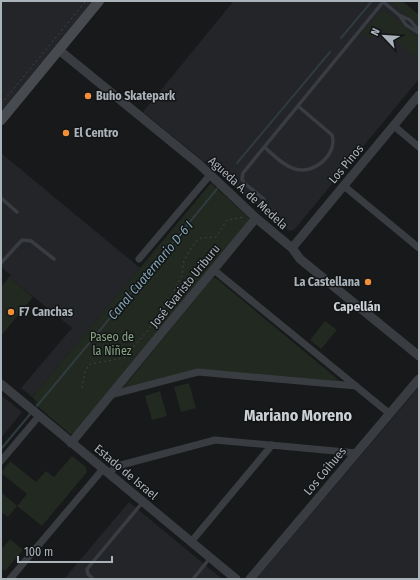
<svg xmlns="http://www.w3.org/2000/svg" width="420" height="580" viewBox="0 0 420 580" font-family="'Fira Sans Condensed',sans-serif">
  <rect width="100%" height="100%" fill="#18191b"/>
  <path fill="#242528" d="M1 1H94L1 113Z
    M231 1H402L419 15V79L294 230 289 231 143 112 232 3Z
    M1 153 140 268 32 397 21 388 72 328 9 277 11 275 1 267Z
    M419 387V579H256Z
    M1 395 22 412 1 438Z
    M129 502 222 579H64Z"/>
  <path fill="#212920" d="M389 1H402L419 15V25Z
    M382 11 387 12 419 39V60L381 27 370 39 362 33Z
    M211 183 250 219 73 434H70L35 404 37 402 32 397Z
    M9 277 33 297 1 336V287Z
    M213 277 217 279 340 381 197 369 123 388Z
    M325 321 337 330 321 349 310 340Z
    M189 383 196 408 181 412 174 387Z
    M160 391 167 416 152 420 145 396Z
    M72 456 86 467 87 472 42 526 17 506 8 517 1 512V492L17 506 27 494 1 473 10 461 36 482 46 471 54 477Z
    M10 539 23 550 6 570H2L1 550Z"/>
  <g fill="none" stroke-linecap="round" stroke-linejoin="round">
    <path stroke="#2e3b3f" stroke-width="2" d="M341 38 372 1
      M237 163 330 52
      M37 406 217 189
      M1 449 31 413"/>
    <path stroke="#3f4347" stroke-width="1" stroke-dasharray="2 3" stroke-linecap="butt" d="M1 104 86 1
      M82 388 85 371 90 364 124 358 148 330 160 312 172 299 176 286 182 276 184 260 195 242 201 238 216 237 227 220 244 217"/>
    <path stroke="#393c40" stroke-width="3.5" d="M382 1 399 15 410 20 419 31
      M400 16 406 25 419 33
      M264 147C273 154 283 166 295 169 314 175 338 154 332 135L298 106
      M1 198 17 212
      M264 199 244 183 242 179 243 173 383 2
      M1 263 22 240 31 241 54 259
      M93 579 88 574 87 569 142 503
      M193 579 210 558"/>
    <path stroke="#393c40" stroke-width="7" d="M394 126 419 147
      M344 186 419 248
      M139 259 210 175
      M214 270 390 414
      M110 395 198 372 356 386
      M1 461 39 416
      M109 474 114 468 121 465 215 440 357 453
      M191 542 272 445
      M10 579 103 469"/>
    <path stroke="#393c40" stroke-width="9" d="M59 50 200 165 256 218 292 248 300 259 419 356
      M292 248 419 95
      M1 384 236 579
      M71 443 256 218
      M250 579 419 379"/>
    <path stroke="#474b50" stroke-width="10" d="M1 120 99 1"/>
  </g>
  <g fill="#f29039" stroke="#131416" stroke-width="1.5">
    <circle cx="88" cy="96" r="4"/>
    <circle cx="66" cy="133" r="4"/>
    <circle cx="368" cy="282" r="4"/>
    <circle cx="11" cy="312" r="4"/>
  </g>
  <g text-anchor="middle" stroke-width="3" stroke-linejoin="round" paint-order="stroke">
    <g font-size="12" font-weight="bold" fill="#abb3ba" stroke="#131416" text-anchor="start">
      <text x="96" y="100">Buho Skatepark</text>
      <text x="74" y="137">El Centro</text>
      <text x="360" y="286" text-anchor="end">La Castellana</text>
      <text x="19" y="316">F7 Canchas</text>
    </g>
    <g font-size="12" fill="#abb3ba" stroke="#131416">
      <text transform="translate(346 164) rotate(-50)" y="4">Los Pinos</text>
      <text transform="translate(248 193) rotate(42)" y="4">Agueda A. de Medela</text>
      <text transform="translate(185 286) rotate(-51)" y="4">José Evaristo Uriburu</text>
      <text transform="translate(325 471) rotate(-50)" y="4">Los Coíhues</text>
      <text transform="translate(126 472) rotate(40)" y="4">Estado de Israel</text>
    </g>
    <g font-size="12" fill="#87a582" stroke="#131416">
      <text x="112" y="341">Paseo de<tspan x="112" dy="14">la Niñez</tspan></text>
    </g>
    <g font-size="13" font-style="italic" fill="#82a7b5" stroke="#131416">
      <text transform="translate(150 270) rotate(-50)" y="5">Canal Cuaternario D-6 I</text>
    </g>
    <g font-size="13" font-weight="bold" fill="#ccd1d6" stroke="#131416">
      <text x="357" y="311">Capellán</text>
    </g>
    <g font-size="16" font-weight="bold" fill="#ccd1d6" stroke="#131416">
      <text x="298" y="421">Mariano Moreno</text>
    </g>
  </g>
  <rect width="420" height="580" fill="none" stroke="#abb3ba" stroke-width="4"/>
  <g transform="translate(384 36) rotate(295)" stroke="#131416" stroke-width="3" paint-order="stroke">
  <path d="M0-3L7 15L0 10L-7 15Z" fill="#abb3ba"/>
  <text y="-6" font-size="11" font-weight="bold" text-anchor="middle" fill="#abb3ba">N</text>
  </g>
  <path d="M18 556v6h94v-6" fill="none" stroke="#abb3ba" stroke-width="2"/>
  <text x="24" y="556" font-size="12" fill="#abb3ba" stroke="#131416" stroke-width="3" paint-order="stroke">100 m</text>
</svg>
